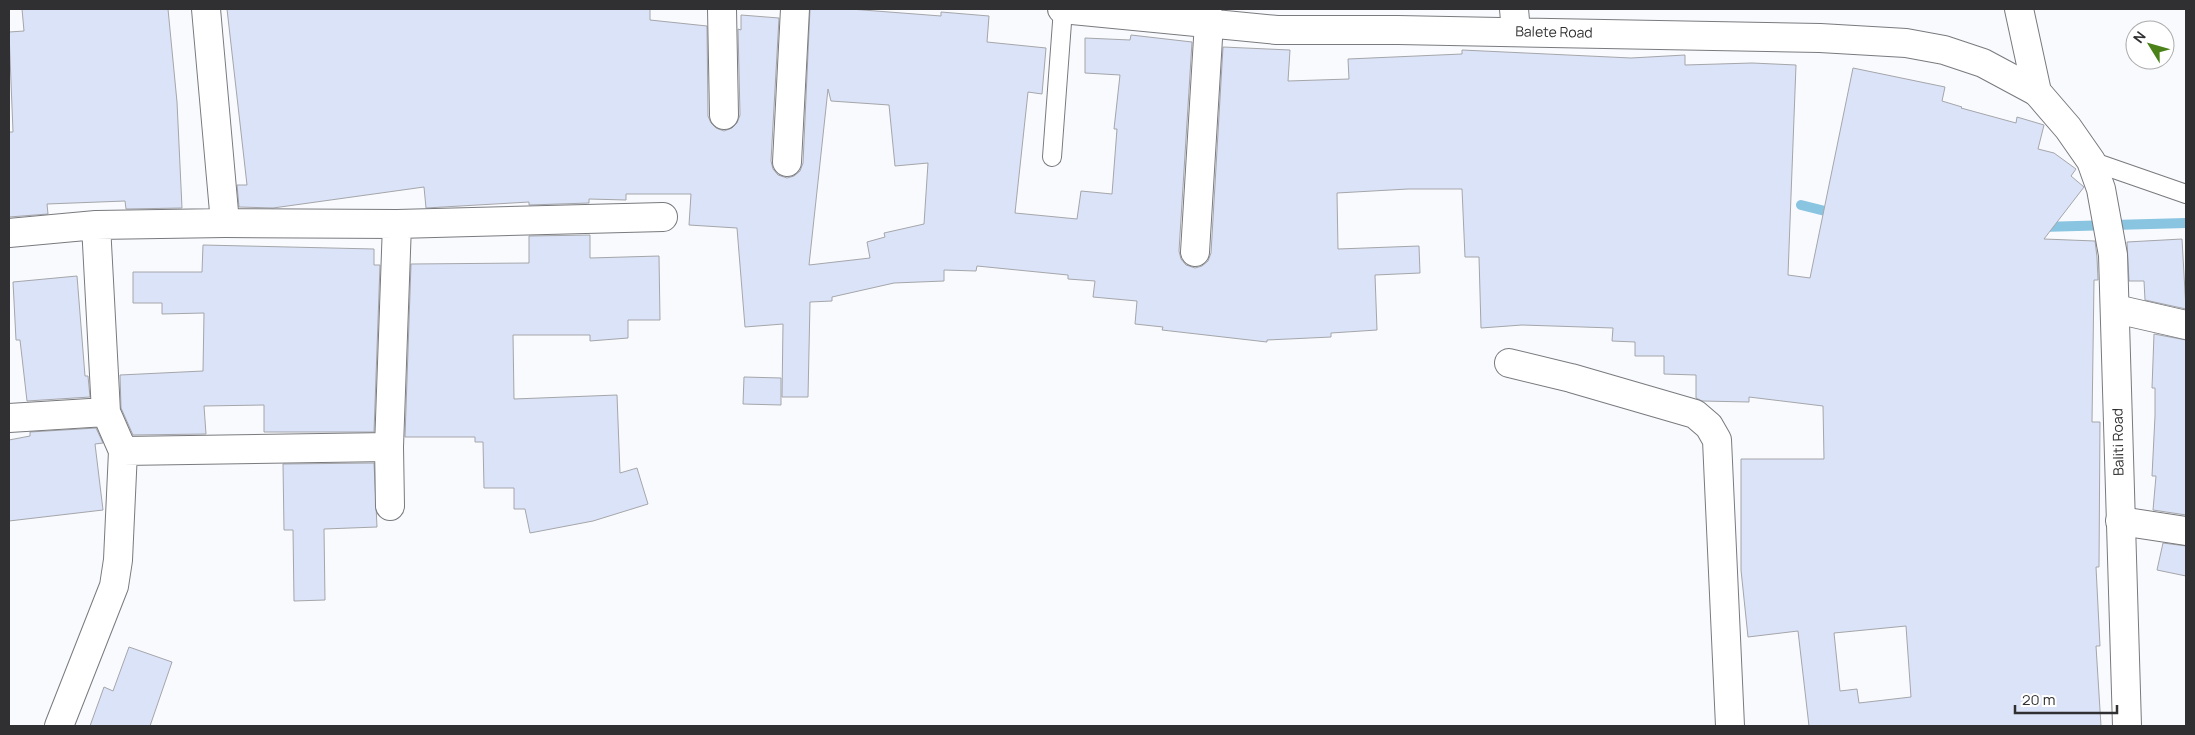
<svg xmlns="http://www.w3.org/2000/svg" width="2195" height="735" viewBox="0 0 2195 735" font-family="Manrope,sans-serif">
  <rect width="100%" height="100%" fill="#f8fafe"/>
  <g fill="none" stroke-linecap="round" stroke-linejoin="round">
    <path stroke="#89c4e0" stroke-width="10" d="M1801 205 1837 214
      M2041 227 2186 223"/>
  </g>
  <path fill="#dbe3f8" stroke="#a5a6aa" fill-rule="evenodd" d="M22 9H168L177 102 182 208 126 209 125 201 47 204 48 214 9 217V132H13L9 32 24 31Z
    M227 9H650V20L707 26 708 116 711 123 716 128 724 131 732 128 737 123 740 115 738 29 741 30V15L779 18 771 161 773 169 778 175 787 178 794 176 800 171 803 163 810 9H850L941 16V12L989 16 987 42 1046 48 1042 94 1028 92 1015 213 1077 219 1081 191 1112 194 1117 129H1114L1120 75 1085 73V38L1130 40 1131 35 1192 42 1179 251 1181 259 1186 265 1195 268 1202 266 1208 261 1211 253 1223 47 1290 50 1288 81 1349 79 1348 59 1462 54V50L1631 58 1685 55V65L1752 63 1796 65 1788 275 1810 278 1853 68 1945 87 1942 101 1962 107 1961 108 2016 123 2017 117 2044 125 2038 149 2054 153 2076 169 2071 176 2084 187 2044 239 2095 241 2097 257 2098 280H2094L2092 422H2100L2099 567H2096L2100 646H2096L2101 726H1809L1798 631 1748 637 1741 570V459H1824L1823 406 1749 397V402L1702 401 1696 398V375L1664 374V356H1635V342L1612 341 1613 328 1522 325 1481 328 1479 257H1465L1462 189H1408L1337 193 1338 249 1419 246 1420 273 1375 275 1377 330 1331 333V337L1267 340V342L1162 330 1163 327 1135 324 1137 301 1093 297 1095 281 1068 279V275L977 266 976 271 944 270V281L894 283 832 297V301L810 302 808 397H782L783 324 745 327 737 228 689 225 691 194H626V200L589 199V203L529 205V202L426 208 424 187 273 208 239 207 237 185H247ZM828 89 831 101 889 105 895 166 928 163 924 224 884 233 885 237 867 242 870 258 809 265ZM1906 626 1911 697 1859 703 1857 689 1840 691 1834 633Z
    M590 235V258L659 256 660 320H628V338L590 341V335H513L514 399 617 395 620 473 637 468 648 504 593 521 530 533 525 509H514V488H484L483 442H475V437H405L411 264 529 263V236Z
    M2182 239 2186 309 2145 300 2144 281H2129L2127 242Z
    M203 245 374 249V265H380L374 432H264V405L204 406 206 434 133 435 121 408 120 375 203 371 204 313 162 314V303H133V272H202Z
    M77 276 85 376H88L90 397 27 401 20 340H16L13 282Z
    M2154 334 2186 340V515L2153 510 2156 476H2152L2155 416V388H2152Z
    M744 377 781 378V405L743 404Z
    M96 428 103 443 95 444 103 510 9 521V440L30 436V432Z
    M374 463 377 527 324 529 325 600 294 601 293 530H284L283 464Z
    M2163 543 2186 546V576L2157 570Z
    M129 647 172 662 150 726H90L104 687 113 691Z"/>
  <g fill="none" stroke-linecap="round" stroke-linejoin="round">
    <defs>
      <path id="lane" d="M1052 157 1063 9
        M2091 161 2186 194"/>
      <path id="street" d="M206 9 225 223
        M722 9 724 115
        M1062 9 1277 30H1398L1820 38 1906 43 1944 50 1983 63 2037 92
        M1514 9 1516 32
        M787 162 795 9
        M96 225 106 412 123 451 389 447
        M9 233 96 225 225 223 397 224 663 217
        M1195 252 1209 22 1207 9
        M2116 309 2186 325
        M1509 363 1571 378 1695 414 1709 426 1717 440 1730 726
        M9 418 106 412
        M390 506 389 447 397 224
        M2120 521 2186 531
        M59 726 114 586 118 560 123 451"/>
      <path id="secondary" d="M2019 9 2037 92 2068 128 2091 161 2101 189 2113 255 2127 726"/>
    </defs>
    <use href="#lane" stroke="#797a7e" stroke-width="20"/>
    <use href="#street" stroke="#797a7e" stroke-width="30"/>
    <use href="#secondary" stroke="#797a7e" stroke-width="30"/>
    <use href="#lane" stroke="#fff" stroke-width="18"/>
    <use href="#street" stroke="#fff" stroke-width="28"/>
    <use href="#secondary" stroke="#fff" stroke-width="28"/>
  </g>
  <g text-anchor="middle" stroke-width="4.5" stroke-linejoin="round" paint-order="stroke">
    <g font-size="14" fill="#303032" stroke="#fff">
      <text transform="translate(1554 32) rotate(1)" y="5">Balete Road</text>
      <text transform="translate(2118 442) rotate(-91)" y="5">Baliti Road</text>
    </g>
  </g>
  <rect width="2195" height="735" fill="none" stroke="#303032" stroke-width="20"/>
  <g transform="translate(2150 45) rotate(307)"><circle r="24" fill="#ffffff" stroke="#acacad"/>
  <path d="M0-4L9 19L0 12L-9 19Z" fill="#4a8118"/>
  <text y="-8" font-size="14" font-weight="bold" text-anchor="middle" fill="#303032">N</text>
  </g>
  <path d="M2015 705v8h102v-8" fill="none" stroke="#303032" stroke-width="2.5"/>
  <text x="2022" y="705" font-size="15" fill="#303032" stroke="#ffffff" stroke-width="4" paint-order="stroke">20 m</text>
</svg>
